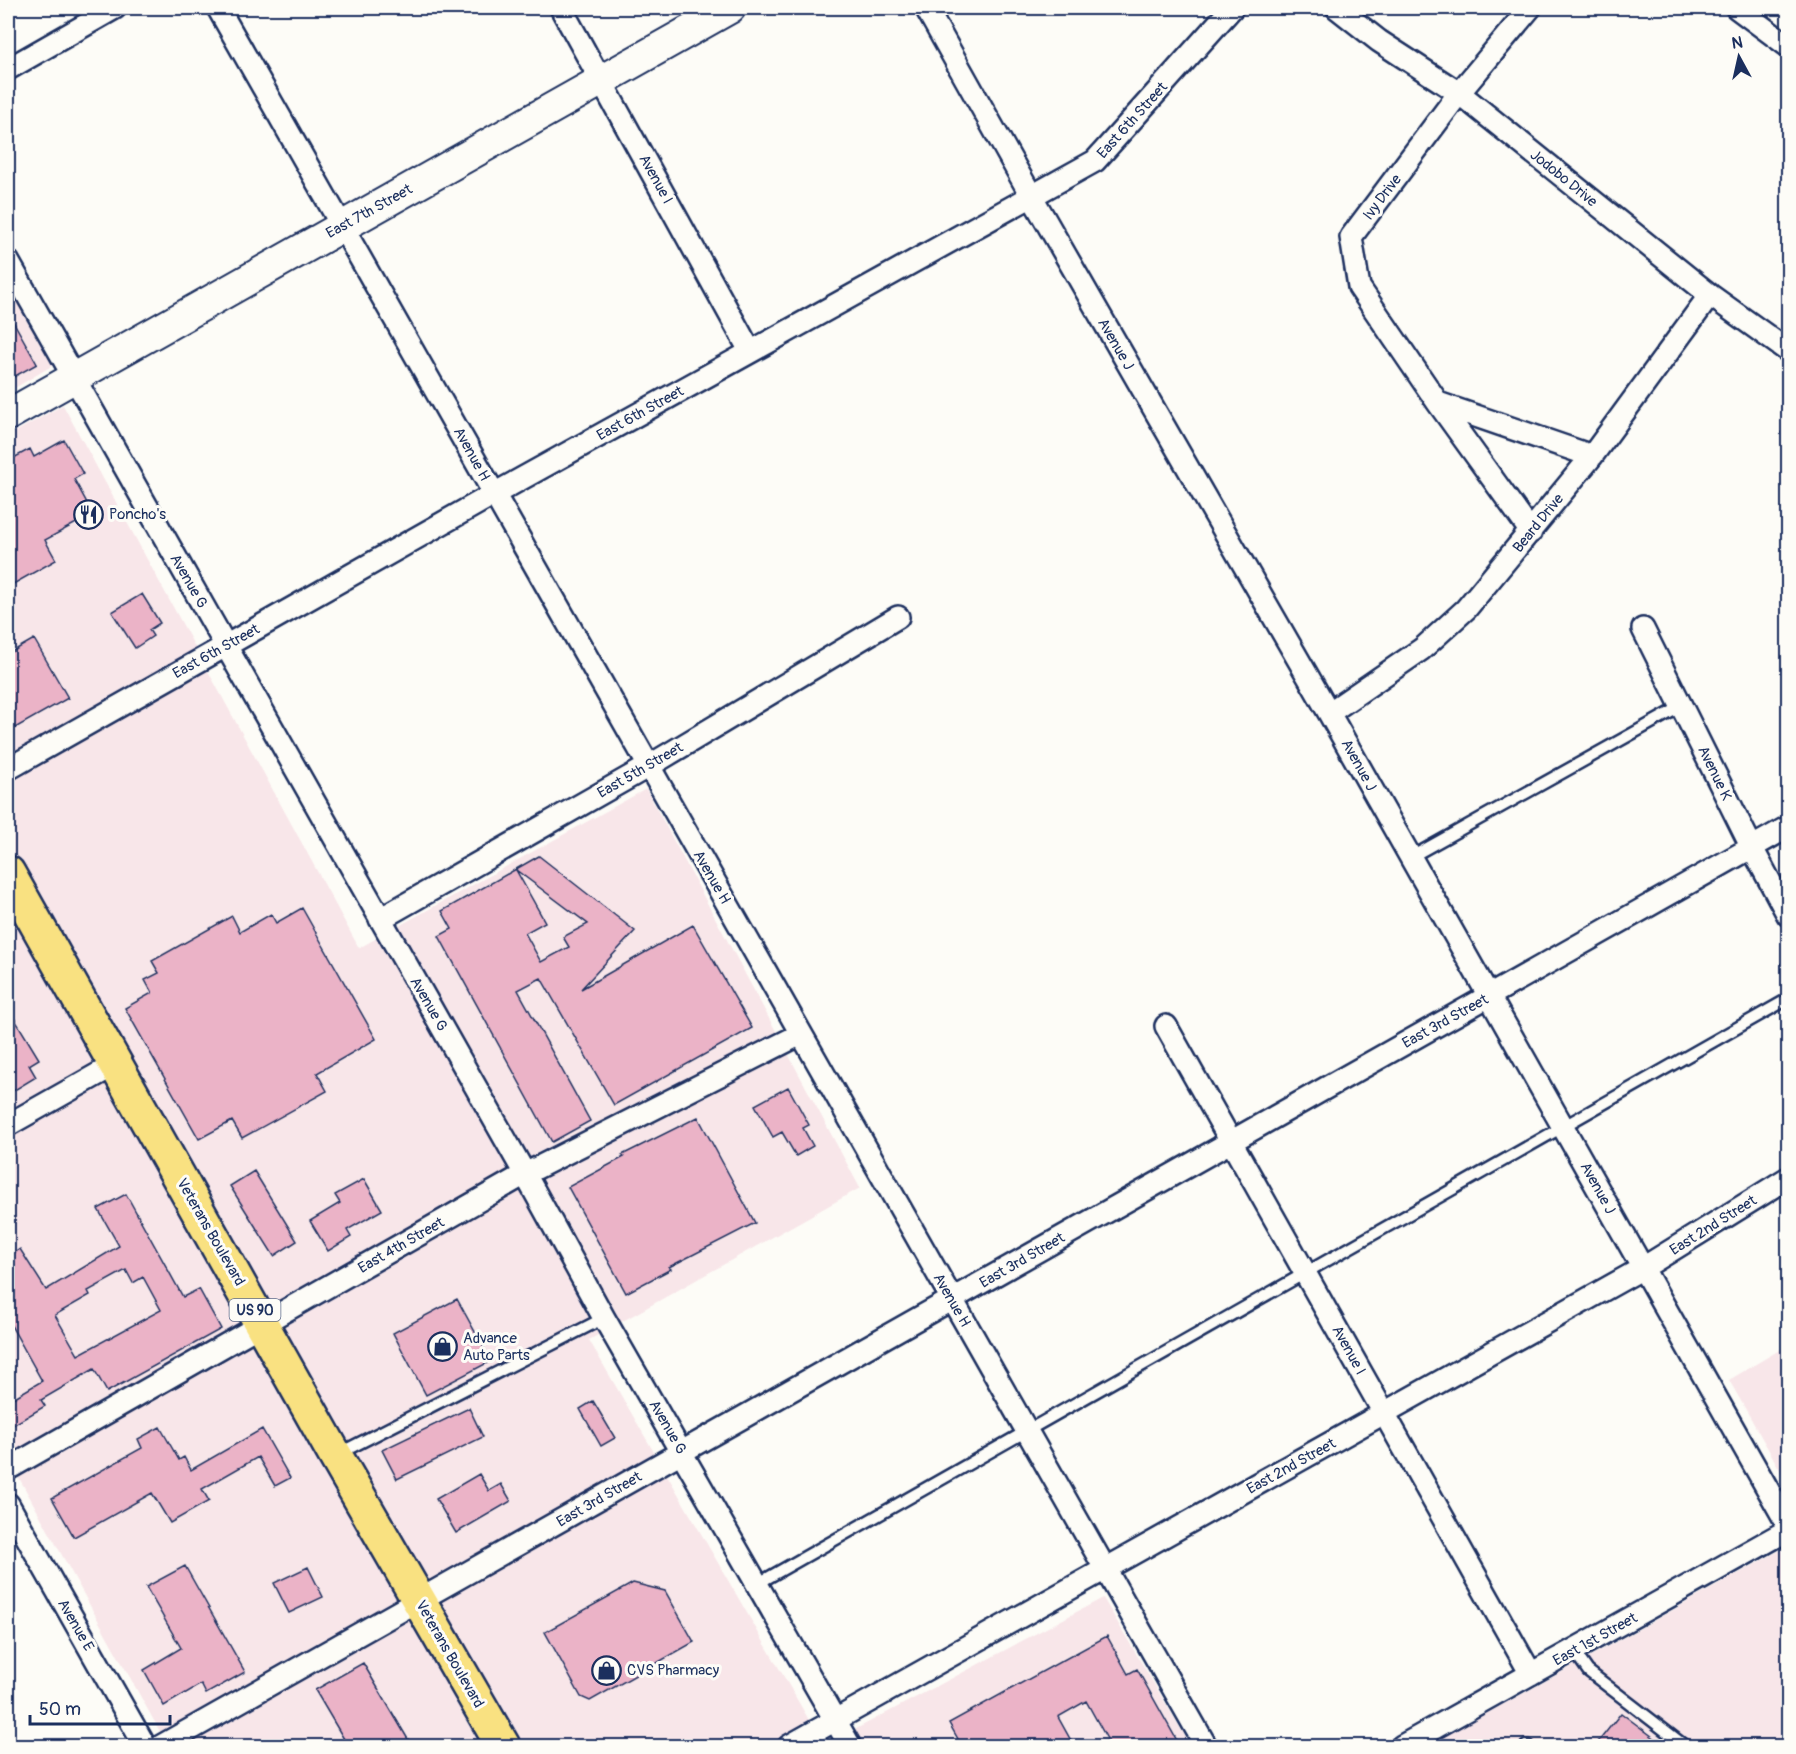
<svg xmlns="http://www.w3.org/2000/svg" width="1796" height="1754" viewBox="0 0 1796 1754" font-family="Pangolin,sans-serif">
  <rect width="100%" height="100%" fill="#fdfcf7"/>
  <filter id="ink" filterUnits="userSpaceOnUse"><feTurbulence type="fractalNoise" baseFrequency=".0167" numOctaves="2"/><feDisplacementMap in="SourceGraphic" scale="12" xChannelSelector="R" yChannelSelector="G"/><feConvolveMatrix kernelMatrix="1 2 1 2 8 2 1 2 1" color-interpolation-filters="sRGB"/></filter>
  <g filter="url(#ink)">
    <path fill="#f8e6e9" d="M8 279 55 364 8 392Z
      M63 405 359 948 646 789 860 1188 589 1340 824 1746 1103 1598 1191 1746H168L8 1458V436Z
      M1788 1345V1484L1729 1380Z
      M1788 1546V1746H1426L1526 1692Z"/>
    <path fill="#ebb3c7" stroke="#1b2f5e" stroke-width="1.5" fill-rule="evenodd" d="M8 312 37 364 8 380Z
      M64 440 83 474 74 479 93 514 45 540 56 560 8 587V461L30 449 34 457Z
      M142 594 160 623 149 630 153 636 135 648 112 612Z
      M34 639 68 698 8 732V654Z
      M539 856 635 931 581 989 693 925 752 1028 614 1105 541 978 518 990 590 1121 552 1142 439 936 452 929 442 911ZM516 870 588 924 563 937 569 947 541 962 525 933 545 922Z
      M302 908 376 1039 317 1073 327 1091 242 1138 232 1121 199 1139 125 1008 152 993 145 980 159 973 152 961 232 916 240 932 271 914 276 923Z
      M8 1008 39 1059 29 1065 36 1077 13 1091 8 1082Z
      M788 1087 809 1125 803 1128 813 1146 796 1156 782 1132 773 1137 755 1105Z
      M698 1117 755 1223 669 1267 671 1269 626 1293 568 1187 624 1157 622 1155Z
      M254 1171 297 1241 274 1256 230 1186Z
      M364 1179 382 1210 347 1230 351 1237 328 1251 310 1221 340 1203 335 1195Z
      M126 1194 183 1297 199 1289 221 1329 107 1392 94 1369 41 1400 45 1406 8 1428V1401L42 1381 8 1320V1257L20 1249 46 1290 119 1246 98 1209ZM126 1270 133 1283 143 1277 161 1310 78 1355 55 1315 90 1295 88 1291Z
      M457 1299 491 1361 426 1395 393 1333Z
      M593 1401 615 1438 601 1446 580 1409Z
      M469 1408 483 1437 397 1479 382 1450Z
      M160 1427 179 1460 184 1457 191 1470 262 1429 290 1478 275 1486 258 1457 202 1489 209 1501 170 1523 152 1493 74 1537 52 1498 142 1448 138 1439Z
      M479 1474 489 1491 501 1484 511 1501 456 1533 436 1499Z
      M185 1566 245 1672 206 1694 201 1684 164 1706 144 1670 181 1648 146 1587Z
      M308 1567 323 1597 289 1613 274 1583Z
      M633 1583 665 1591 694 1642 590 1701 581 1697 545 1632Z
      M1107 1636 1128 1674 1137 1669 1180 1746H1111L1086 1701 1058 1717 1074 1746H962L949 1723Z
      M363 1663 412 1746H348L315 1690Z
      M1621 1713 1665 1746H1595Z"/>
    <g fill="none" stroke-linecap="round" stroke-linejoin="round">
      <defs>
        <path id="lane" d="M1411 857 1682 706
          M338 1454 604 1318
          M757 1584 1788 999
          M1574 1651 1588 1671 1685 1746
          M1526 1746H1529"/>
        <path id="street" d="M218 8 1206 1746
          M561 8 750 351
          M926 8 1032 197 1329 713 1788 1525
          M1337 8 1379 41 1459 93 1710 295 1788 351
          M1530 8 1459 93 1351 237 1359 287 1438 403 1592 456
          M1737 8 1788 46
          M8 69 115 8
          M8 261 525 1174 604 1318 850 1746
          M1438 403 1531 532
          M1643 629 1752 848 1788 915
          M1329 713 1422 649 1466 609 1592 456 1710 295
          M8 769 494 494 1095 161 1232 8
          M380 919 649 766 898 617
          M1166 1026 1531 1674
          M8 1125 116 1064
          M8 1469 525 1174 801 1034
          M8 1504 145 1746
          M161 1746 1788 827
          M789 1746 1643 1268 1788 1178
          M1402 1746 1788 1530"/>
        <path id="secondary" d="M8 415 730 8"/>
        <path id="primary" d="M8 873 335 1455 503 1746"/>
      </defs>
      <use href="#lane" stroke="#1b2f5e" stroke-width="15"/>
      <use href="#street" stroke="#1b2f5e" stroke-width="26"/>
      <use href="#secondary" stroke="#1b2f5e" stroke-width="34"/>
      <use href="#primary" stroke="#1b2f5e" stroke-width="38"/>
      <use href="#lane" stroke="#fdfcf7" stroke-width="10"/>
      <use href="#street" stroke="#fdfcf7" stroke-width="21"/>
      <use href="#secondary" stroke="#fdfcf7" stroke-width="30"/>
      <use href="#primary" stroke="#f9e181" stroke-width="33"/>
    </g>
  </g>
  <defs>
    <symbol id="restaurant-ring" viewBox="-11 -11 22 22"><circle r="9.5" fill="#fdfcf7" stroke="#1b2f5e" stroke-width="1.5"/><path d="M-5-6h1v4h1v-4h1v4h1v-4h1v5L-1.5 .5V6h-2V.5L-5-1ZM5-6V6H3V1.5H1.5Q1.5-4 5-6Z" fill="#1b2f5e"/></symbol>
    <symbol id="shop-ring" viewBox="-11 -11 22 22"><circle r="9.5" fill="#fdfcf7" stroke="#1b2f5e" stroke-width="1.5"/><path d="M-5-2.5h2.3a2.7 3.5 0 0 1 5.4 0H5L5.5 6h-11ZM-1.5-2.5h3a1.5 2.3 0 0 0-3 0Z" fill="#1b2f5e"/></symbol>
  </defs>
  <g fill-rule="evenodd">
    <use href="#restaurant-ring" x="72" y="498" width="33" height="33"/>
    <use href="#shop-ring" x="426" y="1330" width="33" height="33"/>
    <use href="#shop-ring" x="590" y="1654" width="33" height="33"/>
  </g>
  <g text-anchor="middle" stroke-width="6" stroke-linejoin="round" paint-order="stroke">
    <rect fill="#fdfcf7" stroke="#5f6c8c" stroke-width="1.5" x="229.5" y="1299" width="51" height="22" rx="4.5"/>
    <g font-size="14" font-weight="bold" fill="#1b2f5e">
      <text x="255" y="1315">US 90</text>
    </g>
    <g font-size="15" fill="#1b2f5e" stroke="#fdfcf7">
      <text transform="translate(1132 120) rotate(-48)" y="5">East 6th Street</text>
      <text transform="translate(1564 178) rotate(39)" y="5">Jodobo Drive</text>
      <text transform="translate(656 179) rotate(61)" y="5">Avenue I</text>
      <text transform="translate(1382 197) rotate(-53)" y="5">Ivy Drive</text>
      <text transform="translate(369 211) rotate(-29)" y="5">East 7th Street</text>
      <text transform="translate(1116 344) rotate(60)" y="5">Avenue J</text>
      <text transform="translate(640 413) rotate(-29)" y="5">East 6th Street</text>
      <text transform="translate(472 454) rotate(61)" y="5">Avenue H</text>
      <text transform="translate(1538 523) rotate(-51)" y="5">Beard Drive</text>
      <text transform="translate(189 581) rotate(60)" y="5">Avenue G</text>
      <text transform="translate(216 651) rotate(-29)" y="5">East 6th Street</text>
      <text transform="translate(1359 765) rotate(61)" y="5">Avenue J</text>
      <text transform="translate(640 770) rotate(-30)" y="5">East 5th Street</text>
      <text transform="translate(1715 773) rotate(64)" y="5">Avenue K</text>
      <text transform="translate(712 877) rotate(60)" y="5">Avenue H</text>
      <text transform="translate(429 1004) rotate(60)" y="5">Avenue G</text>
      <text transform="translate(1445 1021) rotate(-29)" y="5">East 3rd Street</text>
      <text transform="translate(1598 1188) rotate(61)" y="5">Avenue J</text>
      <text transform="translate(1713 1225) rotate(-32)" y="5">East 2nd Street</text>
      <text transform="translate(211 1232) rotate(60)" y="5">Veterans Boulevard</text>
      <text transform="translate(401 1245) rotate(-30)" y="5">East 4th Street</text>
      <text transform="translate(1022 1260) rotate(-30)" y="5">East 3rd Street</text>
      <text transform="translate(952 1300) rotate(60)" y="5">Avenue H</text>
      <text transform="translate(1349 1350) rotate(61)" y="5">Avenue I</text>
      <text transform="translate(668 1427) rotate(60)" y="5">Avenue G</text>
      <text transform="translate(1291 1466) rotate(-29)" y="5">East 2nd Street</text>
      <text transform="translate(599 1499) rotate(-30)" y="5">East 3rd Street</text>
      <text transform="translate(76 1625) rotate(60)" y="5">Avenue E</text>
      <text transform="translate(1595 1639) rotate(-29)" y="5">East 1st Street</text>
      <text transform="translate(450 1654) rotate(60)" y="5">Veterans Boulevard</text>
    </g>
    <g font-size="15" fill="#1b2f5e" stroke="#fdfcf7" text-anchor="start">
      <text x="109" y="519">Poncho's</text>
      <text x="463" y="1343">Advance<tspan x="463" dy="17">Auto Parts</tspan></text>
      <text x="627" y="1675">CVS Pharmacy</text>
    </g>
  </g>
  <rect width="1796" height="1754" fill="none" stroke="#fdfcf7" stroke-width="30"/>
  <rect x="15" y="15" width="1766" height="1724" fill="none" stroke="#1b2f5e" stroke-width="2" filter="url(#ink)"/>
  <g transform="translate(1739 57) rotate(352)" stroke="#fdfcf7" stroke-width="4.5" paint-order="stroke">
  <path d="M0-4.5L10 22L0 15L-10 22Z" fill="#1b2f5e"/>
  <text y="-9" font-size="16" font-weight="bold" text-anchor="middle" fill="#1b2f5e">N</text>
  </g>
  <path d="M30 1715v9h140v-9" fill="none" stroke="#1b2f5e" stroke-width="3"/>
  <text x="39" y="1715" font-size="18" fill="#1b2f5e" stroke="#fdfcf7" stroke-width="4.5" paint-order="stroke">50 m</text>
</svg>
